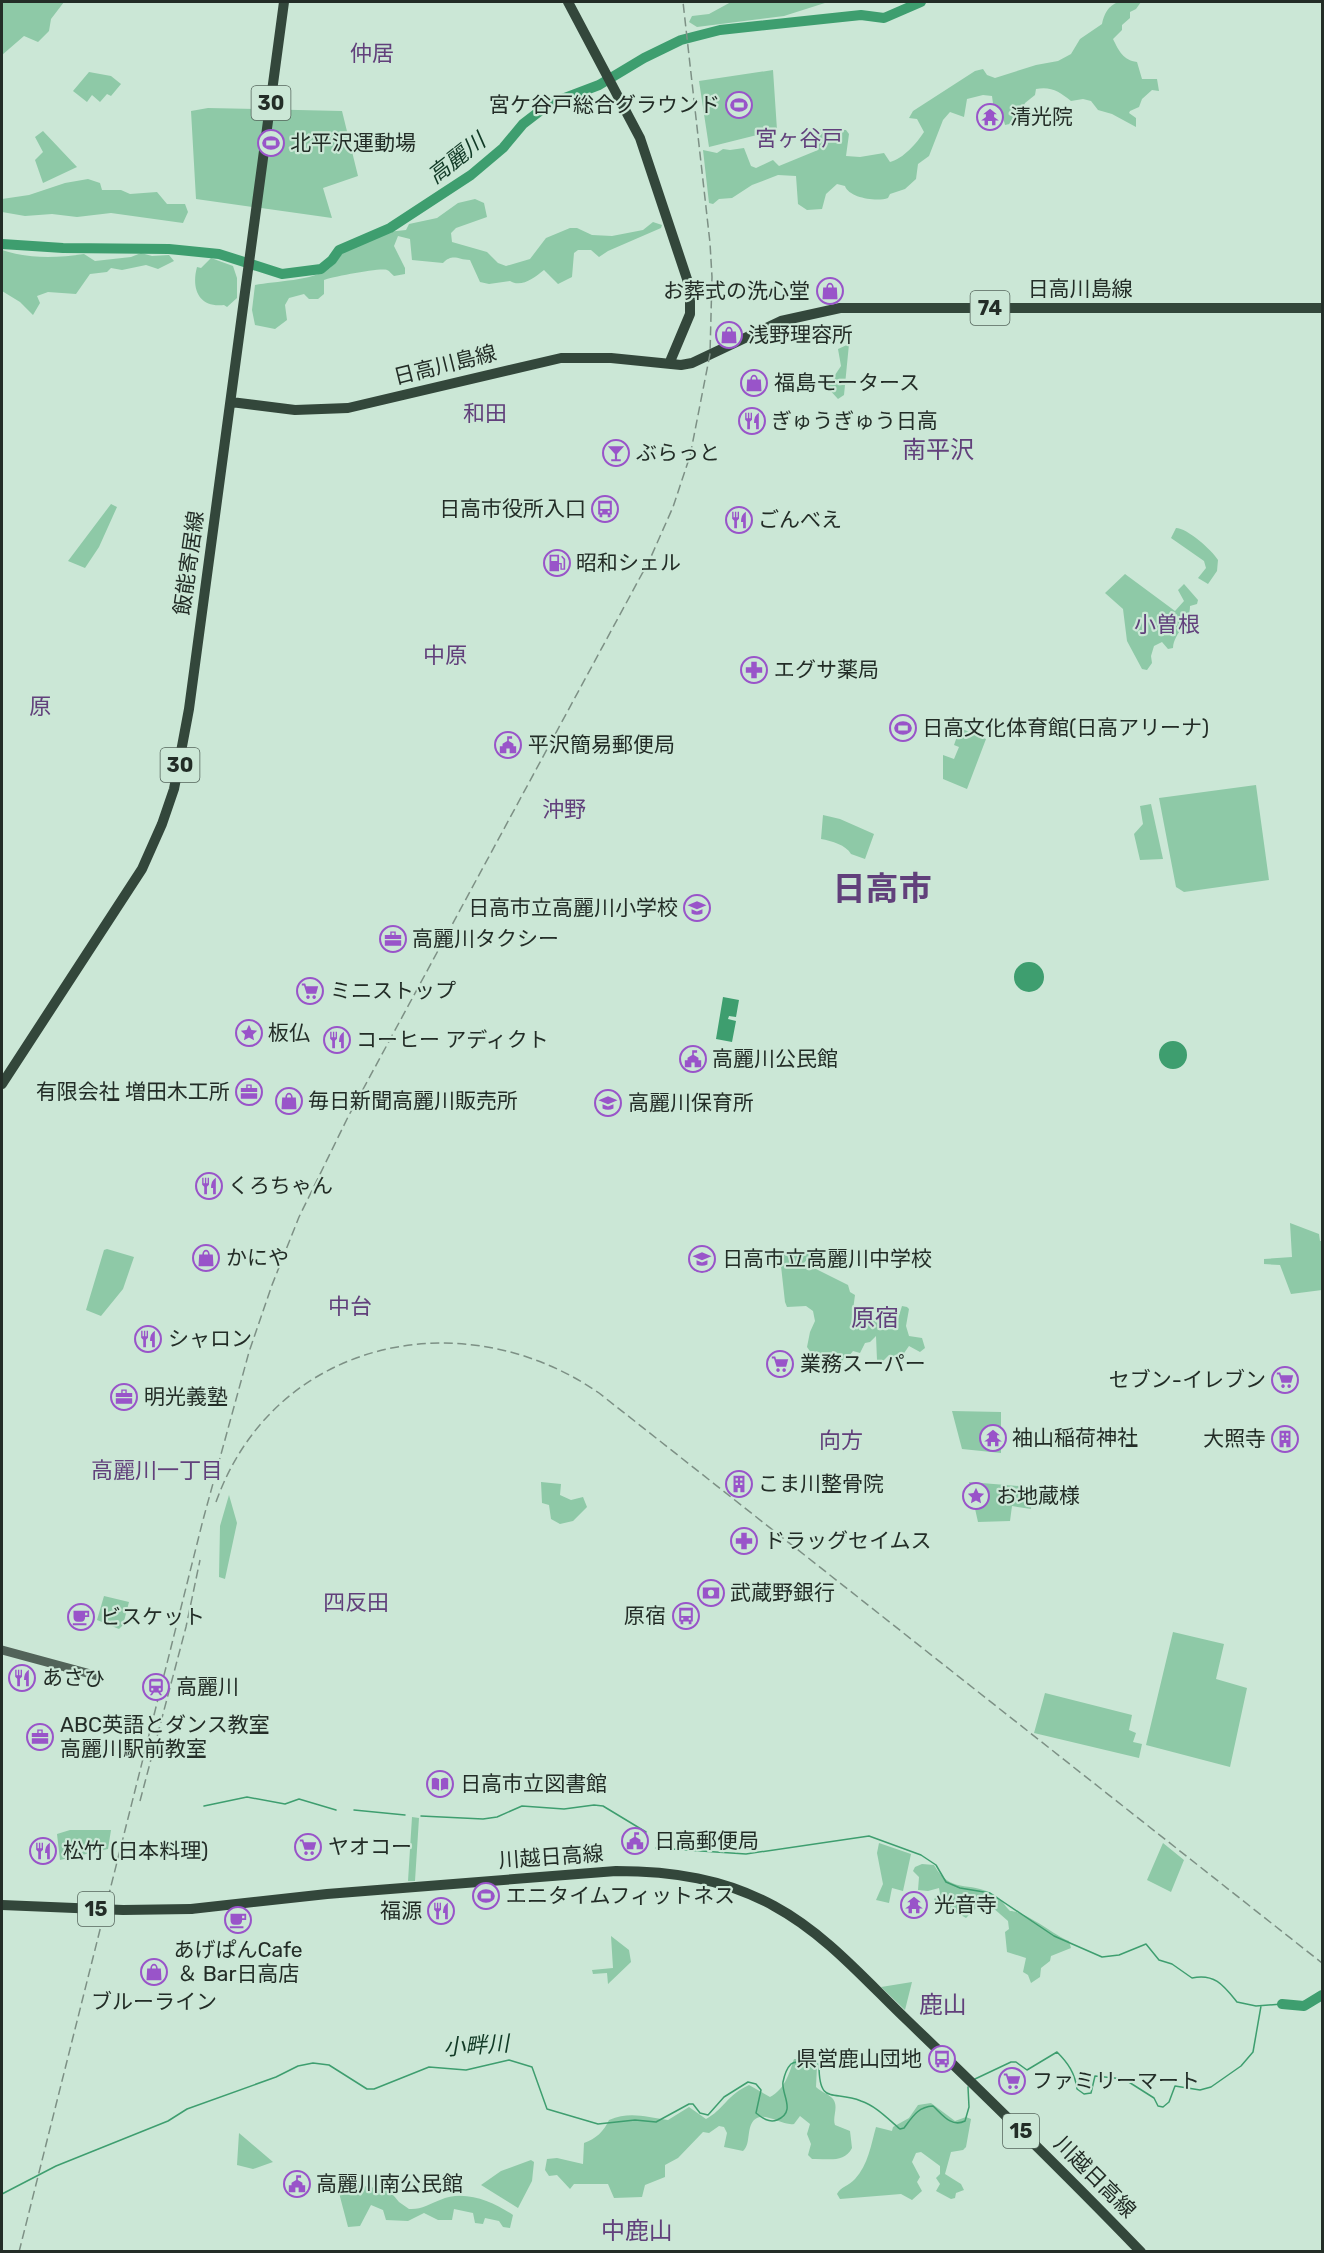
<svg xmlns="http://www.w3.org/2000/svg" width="1324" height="2253" viewBox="0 0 1324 2253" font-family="Rubik,'Noto Sans JP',sans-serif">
  <rect width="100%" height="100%" fill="#cbe7d6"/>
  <path fill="#8ec9a7" d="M2 2H64L51 19 49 31 38 42 24 36 2 55Z
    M731 2H828L784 16 697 27 689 22 692 16 709 14Z
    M1118 2H1141L1136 9 1130 12V18L1122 25V30L1113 39C1119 51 1123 60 1137 62L1142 79H1157L1159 91 1152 90 1142 99 1139 107 1130 111 1129 113 1136 118V127L1112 114 1098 110 1091 101 1083 99 1071 101C1060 92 1051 86 1036 89L1035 95 1025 103 1022 111H1015L1014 123 1005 125 1001 110 994 111 992 96 983 95 967 99 964 117 950 112 943 120 929 156 918 164 916 179 905 189 890 194 888 198C877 202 849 198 845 186L837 184 826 194 822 209 807 210 798 204 796 176 778 175 752 185 732 198 719 199 713 204 709 203 703 150 717 153 723 149 730 150 744 148 751 166 756 168 773 160 779 166 818 150 820 129 846 130 849 134 846 156 860 157 884 153 890 162C903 159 917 143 924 132L917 119 909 118 913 111 975 71 983 69 987 75 995 78 1036 65 1058 61 1071 54 1080 39 1102 24C1104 14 1108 6 1118 2Z
    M773 70 777 130 709 147 699 81Z
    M89 72 111 76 121 84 111 96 107 94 100 102 92 95 87 102 73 91Z
    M208 108 342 111 358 176 323 188 332 218 196 199 191 111Z
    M43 131 77 167 43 183 35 160 43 152 35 137Z
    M88 179 100 183 102 190H121L130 194 157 192 167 204H185L188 212 183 223 111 213 77 217 52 214 25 216 2 212V199L29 195 65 183Z
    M475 199 484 203 487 217 456 228 451 233 452 242 487 252 498 263 506 266 530 259 546 238 570 228H577L592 235 612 236 643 230 653 222 662 225 661 228 608 251 599 257 591 250H578L574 253 572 277 558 284 544 270C534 278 521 288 510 281L489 284 480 282 470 260C458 260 453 253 443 263L412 260 410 239 398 236 394 246 405 268V274L394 276C391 274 390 271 387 270 382 267 331 277 324 280V294L318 299H309L304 294 289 298 285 305 287 320 275 329 255 325 252 310 255 285C275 281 313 281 330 268 340 260 344 247 355 240L368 241 387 232 406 230 409 224 437 218 458 203Z
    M2 250C28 259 57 258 84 254L95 261 131 257 141 253 152 256 169 255 174 261 158 269 146 265 122 270 111 268 107 272 90 274 76 294 48 292 37 296 40 303 33 315 20 302 2 291Z
    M211 258 233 266 237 278V298L227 307 224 305C199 308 191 289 197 267L201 268Z
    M849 344 844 395 838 399 827 387 841 366 838 349Z
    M111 504 117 507 99 547 85 568 68 561Z
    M1176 528C1187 528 1212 550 1218 560L1217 571 1208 584 1198 578 1206 568 1204 561 1171 538Z
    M1125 574 1175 611 1184 601 1178 590 1184 584 1198 600 1197 604 1190 606C1190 624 1174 632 1173 648L1168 649 1162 642 1154 646 1151 656 1152 663 1147 670 1142 669 1127 641 1123 609 1105 593Z
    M960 728 986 739 967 789 943 779V755L954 759 959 747 954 745Z
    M1256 785 1269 880 1184 892 1176 887 1159 798Z
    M1151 804 1163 859 1140 860 1134 834 1143 824 1140 806Z
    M823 815 840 819 874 834 865 859 851 854C846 845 832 841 821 839Z
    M1290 1223 1319 1234 1320 1241H1322V1290L1291 1294 1280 1265 1264 1264V1259L1292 1257Z
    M107 1249 134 1257 123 1289 101 1316 86 1310 104 1250Z
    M783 1250 808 1251 809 1257 804 1263 848 1285 850 1292 855 1295 853 1310C862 1320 884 1324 897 1322L902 1306 907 1307 909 1309 906 1326 909 1336 922 1338 925 1348 920 1352 909 1346 902 1356H888L883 1361 877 1360 876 1336 870 1342 865 1343 860 1353 853 1351 849 1356 844 1357 841 1367 831 1366 830 1361 814 1357 807 1347 810 1332 815 1321 813 1311 806 1306 787 1307 785 1302 781 1266Z
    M952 1411 1001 1412V1453L962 1449Z
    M541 1482 561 1484 560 1495 571 1500 583 1497 587 1507 573 1521 560 1524 551 1519 549 1505 542 1503Z
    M969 1482 1031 1487V1509L1012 1506 1010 1521 978 1522Z
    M229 1495 237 1523 225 1579 219 1577 220 1526Z
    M104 1596 129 1602 123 1625 119 1629 97 1620Z
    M1173 1632 1224 1644 1216 1679 1247 1688 1230 1767 1146 1745Z
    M1045 1693 1132 1715 1129 1730 1136 1733 1133 1742 1142 1744 1139 1758 1034 1733Z
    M412 1817 419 1818 415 1881H408Z
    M70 1830H111L108 1849 60 1860 57 1834Z
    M879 1843 911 1854 903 1891 892 1888 889 1903 876 1900 883 1884 877 1853Z
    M1163 1843 1184 1860 1171 1892 1147 1880Z
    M922 1864 934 1865C950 1894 969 1881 993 1894 1001 1898 1004 1905 1010 1911 1026 1911 1052 1934 1069 1941L1071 1948 1051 1956 1050 1961 1041 1968 1040 1977 1031 1983 1028 1975 1023 1972 1026 1958 1007 1952 1005 1932 1009 1929 1008 1921 984 1900 966 1918 952 1910 939 1909 934 1899 940 1894 939 1888 928 1891 918 1890 919 1877 913 1871 915 1867Z
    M611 1936 629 1950 631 1962 608 1984 607 1973 593 1974 592 1970 613 1968Z
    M912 1982 905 2010 881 1987Z
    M794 2059H812L817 2066 816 2087C821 2092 829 2094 833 2099 839 2107 832 2117 835 2125L850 2131 852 2148C844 2164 826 2158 812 2159L808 2155 811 2144 807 2134 810 2124 800 2116 794 2124C783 2126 767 2113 757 2118 745 2124 752 2144 743 2151L724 2147 727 2133 724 2127 719 2126 709 2133 703 2132 678 2158 665 2165V2177L645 2185 642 2197 614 2198 608 2184H574L570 2189 557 2175 549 2176 545 2170 547 2159 557 2158 583 2164 584 2143C596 2139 604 2131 609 2120 630 2111 646 2117 668 2120L689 2107 706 2119C723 2110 727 2095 749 2085L770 2097C785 2089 789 2074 794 2059Z
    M931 2103 955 2121 966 2117 971 2119 966 2147 963 2150 951 2152 945 2174 961 2184 964 2190 956 2193 955 2198 951 2199 936 2191 940 2184 936 2178 940 2174V2166L921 2152 916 2153 912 2162 920 2177 917 2182 922 2191 912 2200 901 2194 840 2199 837 2194C840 2187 849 2186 855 2179 868 2165 871 2145 876 2127L892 2131 893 2127 909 2118 918 2105Z
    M239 2133 273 2162 253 2169 237 2165Z
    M531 2160 534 2162 532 2181 518 2208 481 2185 501 2171Z
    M357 2185 389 2190 399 2202 409 2209C421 2210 429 2204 440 2200 465 2189 493 2202 513 2215L510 2228 503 2227 499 2221 485 2218 483 2224 475 2223 473 2213 454 2209 452 2220H438L424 2213 408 2221 386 2220 383 2210 371 2205 360 2226 348 2227 339 2193 345 2188Z"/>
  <path fill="#3e9e6f" d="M1014 977a15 15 0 1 1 30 0a15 15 0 1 1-30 0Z
    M723 997 739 1000 736 1017 729 1016 728 1019 736 1021 732 1042 716 1039Z
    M1159 1055a14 14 0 1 1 28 0a14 14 0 1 1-28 0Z"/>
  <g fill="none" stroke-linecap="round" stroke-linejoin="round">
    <path stroke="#3e9e6f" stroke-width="1.5" d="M204 1806 247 1797 285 1804 299 1799 336 1810
      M354 1810 405 1815
      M421 1816 483 1819 497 1817 522 1806 564 1809 594 1805 603 1806 646 1832
      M656 1848 746 1854 869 1836 921 1855 936 1865 946 1882 960 1888 990 1893 1054 1936 1102 1957 1119 1955 1146 1944 1159 1960 1172 1964 1192 1978C1215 1973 1224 1986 1237 2002L1256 2006 1282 2004
      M975 2079 1011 2062H1016L1027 2070 1057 2052C1068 2063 1075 2073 1077 2089L1084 2094 1091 2093 1095 2076 1124 2079 1154 2098 1158 2106 1163 2107 1169 2102 1175 2086 1200 2090 1211 2087 1241 2066 1253 2052 1261 2006
      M2 2194 56 2166 168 2121 187 2109 276 2077 298 2066 313 2063 329 2065 367 2089H374L429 2067 466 2070 509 2060 532 2067 547 2109 598 2124 635 2120 656 2122 689 2104H693L700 2113 708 2115 724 2097 748 2082 756 2084 761 2090 756 2113C762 2118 769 2123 777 2120 797 2112 781 2094 783 2082 784 2077 787 2068 791 2064 797 2060 808 2062 815 2061L819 2065C819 2106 833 2090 861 2101 876 2106 888 2119 900 2129L904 2128C913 2116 918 2107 933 2106 942 2114 951 2128 965 2121L969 2107 968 2087"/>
    <path stroke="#3e9e6f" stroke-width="10" d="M2 244 63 248 169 249 219 254 282 274 321 269 332 260 339 250 390 228 471 175 503 148 523 124 549 104 599 85 644 58 681 40 720 30 861 15 884 18 921 2
      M1282 2004 1304 2006 1322 1995"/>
    <path stroke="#526359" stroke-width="9" d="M2 1650 98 1676"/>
    <path stroke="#33473b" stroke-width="10" d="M568 2 640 138 690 288V314L669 364
      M231 402 295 410 348 408 561 358H611L681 365 692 363 781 321 840 308H1322
      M2 1084 142 869 162 824 174 789 189 709 284 2
      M191 1909 327 1894 616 1871C672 1871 725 1879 774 1906 826 1934 866 1981 908 2021 987 2097 1065 2173 1141 2252"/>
    <path stroke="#7d9085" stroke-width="1.5" stroke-dasharray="9 4.5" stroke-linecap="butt" d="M216 1502C274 1339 463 1299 599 1393L1322 1963
      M140 1801 186 1627 200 1560
      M19 2252 203 1520 249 1352 272 1285 299 1217 348 1117 650 559 673 507 690 456 710 354 712 277 710 243 683 2"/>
    <path stroke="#33473b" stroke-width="10" d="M2 1905 123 1910 191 1909"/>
  </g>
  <defs>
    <symbol id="stadium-ring" viewBox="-11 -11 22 22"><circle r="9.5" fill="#cbe7d6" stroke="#9954c9" stroke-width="1.5"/><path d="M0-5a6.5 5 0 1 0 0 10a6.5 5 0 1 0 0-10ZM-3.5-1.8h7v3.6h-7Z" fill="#9954c9"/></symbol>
    <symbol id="temple-ring" viewBox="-11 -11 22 22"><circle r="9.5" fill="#cbe7d6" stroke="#9954c9" stroke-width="1.5"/><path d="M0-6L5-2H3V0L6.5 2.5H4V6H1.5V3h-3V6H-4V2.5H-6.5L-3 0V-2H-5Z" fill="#9954c9"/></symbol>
    <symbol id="shop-ring" viewBox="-11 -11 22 22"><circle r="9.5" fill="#cbe7d6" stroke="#9954c9" stroke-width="1.5"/><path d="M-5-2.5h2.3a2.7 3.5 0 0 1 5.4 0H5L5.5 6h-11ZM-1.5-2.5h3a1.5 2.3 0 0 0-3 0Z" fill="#9954c9"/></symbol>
    <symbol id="restaurant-ring" viewBox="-11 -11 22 22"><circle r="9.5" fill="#cbe7d6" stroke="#9954c9" stroke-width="1.5"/><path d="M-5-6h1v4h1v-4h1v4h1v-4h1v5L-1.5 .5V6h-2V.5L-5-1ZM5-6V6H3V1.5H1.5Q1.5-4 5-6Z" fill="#9954c9"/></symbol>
    <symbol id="bar-ring" viewBox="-11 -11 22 22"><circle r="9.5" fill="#cbe7d6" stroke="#9954c9" stroke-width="1.5"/><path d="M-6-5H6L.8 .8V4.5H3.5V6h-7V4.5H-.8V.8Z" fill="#9954c9"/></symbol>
    <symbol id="bus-ring" viewBox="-11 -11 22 22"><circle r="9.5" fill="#cbe7d6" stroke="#9954c9" stroke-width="1.5"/><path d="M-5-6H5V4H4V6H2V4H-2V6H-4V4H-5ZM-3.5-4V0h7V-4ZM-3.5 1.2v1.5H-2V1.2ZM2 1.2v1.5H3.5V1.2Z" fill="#9954c9"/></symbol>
    <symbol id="fuel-ring" viewBox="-11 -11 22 22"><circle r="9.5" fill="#cbe7d6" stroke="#9954c9" stroke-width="1.5"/><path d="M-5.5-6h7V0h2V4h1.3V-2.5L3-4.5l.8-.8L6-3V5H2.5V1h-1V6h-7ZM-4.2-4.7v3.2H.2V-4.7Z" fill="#9954c9"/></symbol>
    <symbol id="pharmacy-ring" viewBox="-11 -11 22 22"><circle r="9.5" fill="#cbe7d6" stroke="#9954c9" stroke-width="1.5"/><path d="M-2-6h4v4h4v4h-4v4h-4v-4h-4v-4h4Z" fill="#9954c9"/></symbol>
    <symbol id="civic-ring" viewBox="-11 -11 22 22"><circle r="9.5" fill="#cbe7d6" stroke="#9954c9" stroke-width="1.5"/><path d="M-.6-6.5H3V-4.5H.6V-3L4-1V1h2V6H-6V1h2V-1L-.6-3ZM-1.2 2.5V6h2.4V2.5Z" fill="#9954c9"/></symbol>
    <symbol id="school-ring" viewBox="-11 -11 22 22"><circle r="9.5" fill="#cbe7d6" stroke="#9954c9" stroke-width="1.5"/><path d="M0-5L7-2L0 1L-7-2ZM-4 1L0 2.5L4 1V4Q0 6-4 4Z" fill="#9954c9"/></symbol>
    <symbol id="office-ring" viewBox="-11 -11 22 22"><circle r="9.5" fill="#cbe7d6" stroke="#9954c9" stroke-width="1.5"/><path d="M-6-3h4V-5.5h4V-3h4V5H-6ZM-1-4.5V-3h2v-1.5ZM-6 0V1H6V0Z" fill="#9954c9"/></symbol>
    <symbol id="supermarket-ring" viewBox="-11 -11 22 22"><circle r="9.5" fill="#cbe7d6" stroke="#9954c9" stroke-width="1.5"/><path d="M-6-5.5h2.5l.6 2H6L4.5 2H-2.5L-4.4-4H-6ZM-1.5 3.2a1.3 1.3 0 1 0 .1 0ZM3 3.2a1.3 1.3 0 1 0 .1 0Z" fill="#9954c9"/></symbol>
    <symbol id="sight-ring" viewBox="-11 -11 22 22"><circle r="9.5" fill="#cbe7d6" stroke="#9954c9" stroke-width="1.5"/><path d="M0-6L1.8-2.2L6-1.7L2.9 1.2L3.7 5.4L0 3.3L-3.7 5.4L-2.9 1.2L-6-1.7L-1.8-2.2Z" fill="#9954c9"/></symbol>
    <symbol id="building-ring" viewBox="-11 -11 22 22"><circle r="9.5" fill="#cbe7d6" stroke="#9954c9" stroke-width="1.5"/><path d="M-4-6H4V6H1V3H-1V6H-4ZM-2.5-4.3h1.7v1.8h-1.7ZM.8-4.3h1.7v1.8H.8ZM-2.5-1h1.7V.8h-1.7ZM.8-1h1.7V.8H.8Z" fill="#9954c9"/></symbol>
    <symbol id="bank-ring" viewBox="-11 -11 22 22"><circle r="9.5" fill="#cbe7d6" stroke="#9954c9" stroke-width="1.5"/><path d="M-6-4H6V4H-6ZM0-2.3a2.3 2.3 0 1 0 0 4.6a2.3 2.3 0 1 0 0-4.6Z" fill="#9954c9"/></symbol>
    <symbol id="cafe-ring" viewBox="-11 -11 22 22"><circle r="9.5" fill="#cbe7d6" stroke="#9954c9" stroke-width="1.5"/><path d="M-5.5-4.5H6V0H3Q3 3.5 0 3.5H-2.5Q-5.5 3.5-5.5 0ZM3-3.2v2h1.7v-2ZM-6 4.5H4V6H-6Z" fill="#9954c9"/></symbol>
    <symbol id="station-ring" viewBox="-11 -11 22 22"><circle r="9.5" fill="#cbe7d6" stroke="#9954c9" stroke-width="1.5"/><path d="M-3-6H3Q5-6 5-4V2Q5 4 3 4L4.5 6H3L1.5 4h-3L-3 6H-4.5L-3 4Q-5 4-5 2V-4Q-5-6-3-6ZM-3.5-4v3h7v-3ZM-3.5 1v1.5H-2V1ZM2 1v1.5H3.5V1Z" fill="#9954c9"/></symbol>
    <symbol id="library-ring" viewBox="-11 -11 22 22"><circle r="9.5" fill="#cbe7d6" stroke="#9954c9" stroke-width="1.5"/><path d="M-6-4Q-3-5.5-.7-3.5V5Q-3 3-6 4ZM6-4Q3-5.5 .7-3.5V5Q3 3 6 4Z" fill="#9954c9"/></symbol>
  </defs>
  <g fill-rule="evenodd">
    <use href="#stadium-ring" x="724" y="90" width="30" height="30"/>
    <use href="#temple-ring" x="975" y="102" width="30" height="30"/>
    <use href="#stadium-ring" x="256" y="128" width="30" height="30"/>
    <use href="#shop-ring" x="815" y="276" width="30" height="30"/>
    <use href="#shop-ring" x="714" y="320" width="30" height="30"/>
    <use href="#shop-ring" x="739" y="368" width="30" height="30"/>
    <use href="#restaurant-ring" x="737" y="406" width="30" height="30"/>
    <use href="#bar-ring" x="601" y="438" width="30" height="30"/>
    <use href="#bus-ring" x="590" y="494" width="30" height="30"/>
    <use href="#restaurant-ring" x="724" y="505" width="30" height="30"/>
    <use href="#fuel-ring" x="542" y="548" width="30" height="30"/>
    <use href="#pharmacy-ring" x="739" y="655" width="30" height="30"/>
    <use href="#stadium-ring" x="888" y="713" width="30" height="30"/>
    <use href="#civic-ring" x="493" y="730" width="30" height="30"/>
    <use href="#school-ring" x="682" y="893" width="30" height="30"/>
    <use href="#office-ring" x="378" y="924" width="30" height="30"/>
    <use href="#supermarket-ring" x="295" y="976" width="30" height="30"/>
    <use href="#sight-ring" x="234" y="1018" width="30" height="30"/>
    <use href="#restaurant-ring" x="322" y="1025" width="30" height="30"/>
    <use href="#civic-ring" x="678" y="1044" width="30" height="30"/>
    <use href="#office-ring" x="234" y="1077" width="30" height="30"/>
    <use href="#shop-ring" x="274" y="1086" width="30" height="30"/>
    <use href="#school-ring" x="593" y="1088" width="30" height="30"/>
    <use href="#restaurant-ring" x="194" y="1171" width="30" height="30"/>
    <use href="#shop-ring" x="191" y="1243" width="30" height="30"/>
    <use href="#school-ring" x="687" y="1244" width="30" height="30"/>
    <use href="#restaurant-ring" x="133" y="1324" width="30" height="30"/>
    <use href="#supermarket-ring" x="765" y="1349" width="30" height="30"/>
    <use href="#supermarket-ring" x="1270" y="1365" width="30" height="30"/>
    <use href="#office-ring" x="109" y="1382" width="30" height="30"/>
    <use href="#temple-ring" x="978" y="1423" width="30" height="30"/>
    <use href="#building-ring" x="1270" y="1424" width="30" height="30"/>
    <use href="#building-ring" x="724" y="1469" width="30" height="30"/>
    <use href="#sight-ring" x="961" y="1481" width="30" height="30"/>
    <use href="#pharmacy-ring" x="729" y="1526" width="30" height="30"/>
    <use href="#bank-ring" x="696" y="1578" width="30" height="30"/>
    <use href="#bus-ring" x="671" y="1601" width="30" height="30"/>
    <use href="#cafe-ring" x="66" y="1602" width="30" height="30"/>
    <use href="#restaurant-ring" x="7" y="1663" width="30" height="30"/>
    <use href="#station-ring" x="141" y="1672" width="30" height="30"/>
    <use href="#office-ring" x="25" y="1722" width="30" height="30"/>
    <use href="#library-ring" x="425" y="1769" width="30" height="30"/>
    <use href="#civic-ring" x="620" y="1826" width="30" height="30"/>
    <use href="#supermarket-ring" x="293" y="1832" width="30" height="30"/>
    <use href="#restaurant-ring" x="28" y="1836" width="30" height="30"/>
    <use href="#stadium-ring" x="471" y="1881" width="30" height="30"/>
    <use href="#temple-ring" x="899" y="1890" width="30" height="30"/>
    <use href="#restaurant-ring" x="426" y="1896" width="30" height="30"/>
    <use href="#cafe-ring" x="223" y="1905" width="30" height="30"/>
    <use href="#shop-ring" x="139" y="1957" width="30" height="30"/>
    <use href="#bus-ring" x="927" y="2044" width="30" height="30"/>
    <use href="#supermarket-ring" x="997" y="2066" width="30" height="30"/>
    <use href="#civic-ring" x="282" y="2169" width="30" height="30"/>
  </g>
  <g text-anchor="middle" stroke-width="4.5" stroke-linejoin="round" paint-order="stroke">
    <g fill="#cbe7d6" stroke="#55655c" stroke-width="1.5">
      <rect x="251.5" y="86" width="39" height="34" rx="4.5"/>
      <rect x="970.5" y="291" width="39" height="34" rx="4.5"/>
      <rect x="160.5" y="748" width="39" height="34" rx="4.5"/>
      <rect x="78" y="1892" width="36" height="34" rx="4.5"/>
      <rect x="1003" y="2114" width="36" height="34" rx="4.5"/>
    </g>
    <g font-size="20" font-weight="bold" fill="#232d27">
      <text x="271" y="110">30</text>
      <text x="990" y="315">74</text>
      <text x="180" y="772">30</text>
      <text x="96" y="1916">15</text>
      <text x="1021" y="2138">15</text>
    </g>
    <g font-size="21" fill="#232d27" stroke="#cbe7d6" text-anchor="start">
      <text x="720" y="112" text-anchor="end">宮ケ谷戸総合グラウンド</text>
      <text x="1010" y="124">清光院</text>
      <text x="290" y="150">北平沢運動場</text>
      <text x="810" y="298" text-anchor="end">お葬式の洗心堂</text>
      <text x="748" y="342">浅野理容所</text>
      <text x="774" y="390">福島モータース</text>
      <text x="771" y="428">ぎゅうぎゅう日高</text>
      <text x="636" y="460">ぶらっと</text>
      <text x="586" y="516" text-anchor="end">日高市役所入口</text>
      <text x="758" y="527">ごんべえ</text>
      <text x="576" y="570">昭和シェル</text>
      <text x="774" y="677">エグサ薬局</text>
      <text x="922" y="735">日高文化体育館(日高アリーナ)</text>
      <text x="528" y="752">平沢簡易郵便局</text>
      <text x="678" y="915" text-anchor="end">日高市立高麗川小学校</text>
      <text x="412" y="946">高麗川タクシー</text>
      <text x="330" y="998">ミニストップ</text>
      <text x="268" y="1040">板仏</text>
      <text x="356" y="1047">コーヒー アディクト</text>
      <text x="712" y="1066">高麗川公民館</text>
      <text x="230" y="1099" text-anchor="end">有限会社 増田木工所</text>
      <text x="308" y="1108">毎日新聞高麗川販売所</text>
      <text x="628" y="1110">高麗川保育所</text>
      <text x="228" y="1193">くろちゃん</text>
      <text x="226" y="1265">かにや</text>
      <text x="722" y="1266">日高市立高麗川中学校</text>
      <text x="168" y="1346">シャロン</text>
      <text x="800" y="1371">業務スーパー</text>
      <text x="1266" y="1387" text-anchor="end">セブン-イレブン</text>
      <text x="144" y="1404">明光義塾</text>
      <text x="1012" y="1445">袖山稲荷神社</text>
      <text x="1266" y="1446" text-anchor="end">大照寺</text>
      <text x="758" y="1491">こま川整骨院</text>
      <text x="996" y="1503">お地蔵様</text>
      <text x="764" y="1548">ドラッグセイムス</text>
      <text x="730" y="1600">武蔵野銀行</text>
      <text x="666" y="1623" text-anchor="end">原宿</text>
      <text x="100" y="1624">ビスケット</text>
      <text x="42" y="1685">あさひ</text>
      <text x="176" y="1694">高麗川</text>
      <text x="60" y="1732">ABC英語とダンス教室<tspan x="60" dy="24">高麗川駅前教室</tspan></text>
      <text x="460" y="1791">日高市立図書館</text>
      <text x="654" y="1848">日高郵便局</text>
      <text x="328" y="1854">ヤオコー</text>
      <text x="63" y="1858">松竹 (日本料理)</text>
      <text x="506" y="1903">エニタイムフィットネス</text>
      <text x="934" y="1912">光音寺</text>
      <text x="422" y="1918" text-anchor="end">福源</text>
      <text x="238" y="1957" text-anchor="middle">あげぱんCafe<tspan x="238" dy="24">＆ Bar日高店</tspan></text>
      <text x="154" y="2009" text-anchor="middle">ブルーライン</text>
      <text x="922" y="2066" text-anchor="end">県営鹿山団地</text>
      <text x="1032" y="2088">ファミリーマート</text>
      <text x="316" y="2191">高麗川南公民館</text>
    </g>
    <g font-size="21" fill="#232d27" stroke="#cbe7d6">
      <text x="1080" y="296">日高川島線</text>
      <text transform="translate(445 365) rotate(-14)" y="7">日高川島線</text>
      <text transform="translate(189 563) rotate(-82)" y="7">飯能寄居線</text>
      <text transform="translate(551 1857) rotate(-4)" y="7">川越日高線</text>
      <text transform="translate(1095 2177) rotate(45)" y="7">川越日高線</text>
    </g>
    <g font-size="22" fill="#61407b" stroke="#cbe7d6">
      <text x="372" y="61">仲居</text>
      <text x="799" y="146">宮ヶ谷戸</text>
      <text x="485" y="421">和田</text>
      <text x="1167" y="632">小曽根</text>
      <text x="445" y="663">中原</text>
      <text x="40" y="714">原</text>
      <text x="564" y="817">沖野</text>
      <text x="350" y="1314">中台</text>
      <text x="841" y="1448">向方</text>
      <text x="157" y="1478">高麗川一丁目</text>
      <text x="356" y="1610">四反田</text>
    </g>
    <g font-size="22" font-style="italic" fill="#113a26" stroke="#cbe7d6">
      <text transform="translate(456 158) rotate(-38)" y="8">高麗川</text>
      <text transform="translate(476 2045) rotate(-4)" y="8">小畔川</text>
    </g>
    <g font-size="24" fill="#61407b" stroke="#cbe7d6">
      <text x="938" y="458">南平沢</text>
      <text x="875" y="1326">原宿</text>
      <text x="943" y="2013">鹿山</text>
      <text x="637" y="2239">中鹿山</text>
    </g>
    <g font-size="33" font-weight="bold" fill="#61407b" stroke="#cbe7d6">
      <text x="882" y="900">日高市</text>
    </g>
  </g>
  <rect width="1324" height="2253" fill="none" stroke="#232d27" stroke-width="6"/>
</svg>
